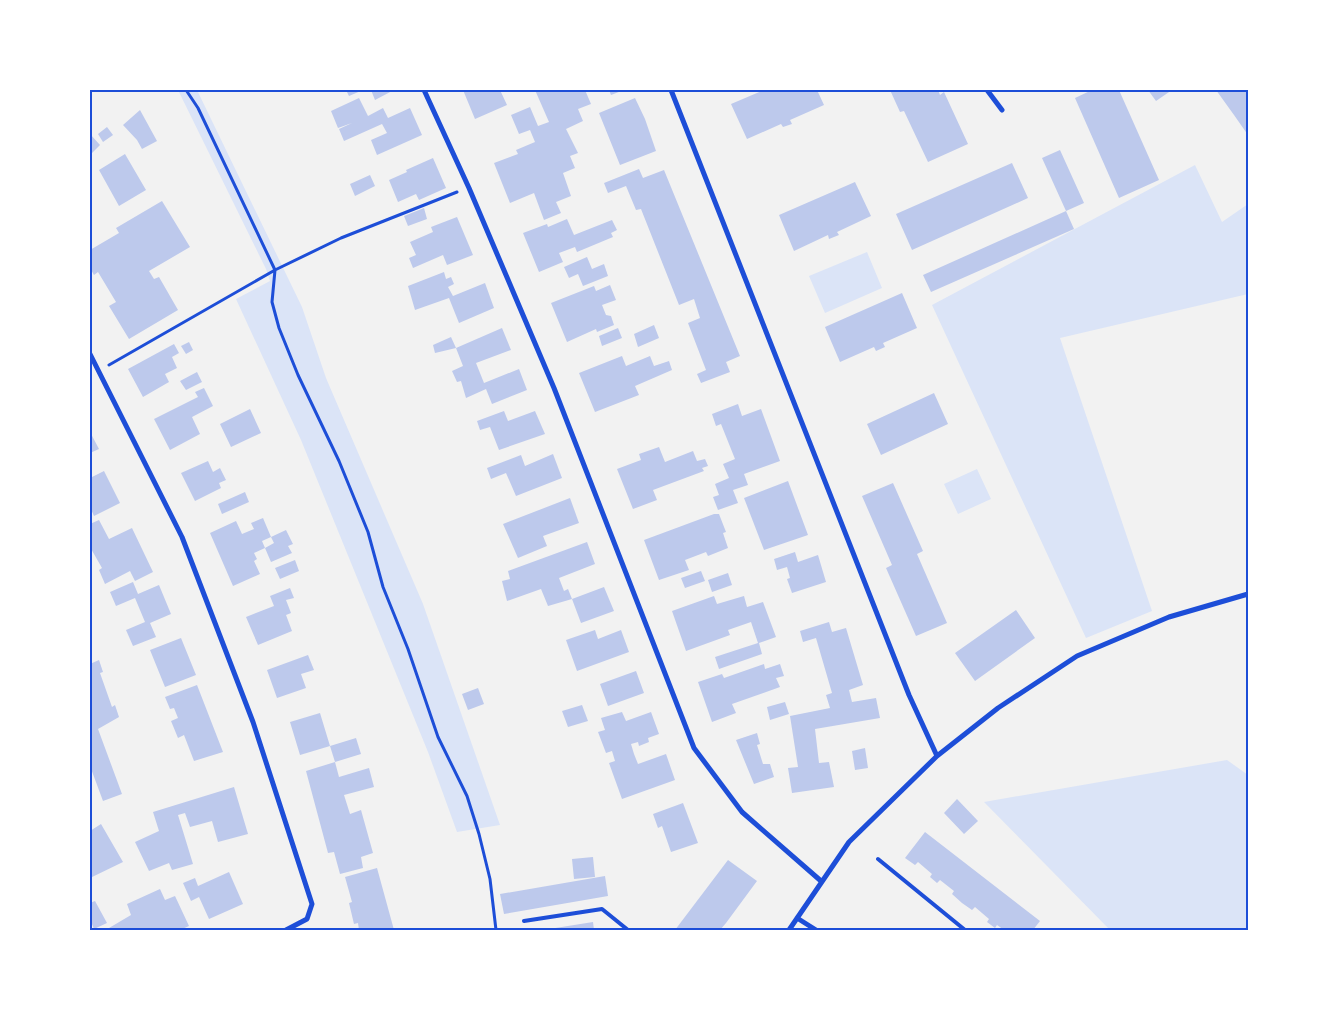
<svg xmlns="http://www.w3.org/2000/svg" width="1338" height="1020" viewBox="0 0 1338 1020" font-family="'Playfair Display',serif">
  <rect width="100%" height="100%" fill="#f2f2f2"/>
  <path fill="#dbe4f7" d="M178 90H197L302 307 326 378 423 604 500 825 457 832 428 752 301 440 236 299 270 281 266 269Z
    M1195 165 1222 222 1248 204V294L1060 338 1152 611 1086 638 932 305Z
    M867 252 882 288 825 313 809 276Z
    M977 469 991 499 958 514 944 484Z
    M1227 760 1248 775V930H1110L984 802Z"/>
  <path fill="#bdc9ec" d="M346 90H363L349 96Z
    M371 90H394L375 100Z
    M463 90H500L507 105 475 119Z
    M535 90 571 92 585 90 591 104 578 109 583 121 566 129 578 153 570 156 575 168 563 173 571 196 556 202 561 213 544 220 534 193 510 203 494 163 518 154 516 150 535 142 530 130 519 134 511 115 530 107 538 126 549 122Z
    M609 90H624L611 95Z
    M764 90H817L824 105 790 120 792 124 783 127 781 124 747 139 731 104Z
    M890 90H938L940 95 944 92 968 144 928 162 904 111 900 112Z
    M1092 90H1119L1159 180 1119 198 1075 98Z
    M1148 90H1172L1156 101Z
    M1216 90H1248V135L1234 115Z
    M359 98 368 116 383 108 388 118 410 108 422 135 377 155 371 140 387 133 382 124 344 141 339 129 352 123 338 128 331 111Z
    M635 98 645 119 656 151 620 165 599 113Z
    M140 110 157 141 142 149 137 140 123 125Z
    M107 127 113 135 103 142 98 134Z
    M90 134 100 145 90 155Z
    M1060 150 1084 203 1066 211 1042 158Z
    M125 154 146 190 119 206 99 170Z
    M433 158 446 188 419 200 416 194 398 202 389 180 407 172 406 170Z
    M1012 163 1028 198 912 250 896 214Z
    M639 169 643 178 664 170 740 356 726 362 730 372 701 383 697 374 706 370 688 323 700 318 694 299 679 305 641 209 636 210 626 186 608 193 604 183Z
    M370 175 375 186 355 196 350 184Z
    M855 182 871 216 837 232 839 235 829 239 828 235 794 251 779 215Z
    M162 201 190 247 149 271 154 279 159 277 178 310 129 339 109 306 116 302 98 272 94 275 90 268V250L119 233 116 228Z
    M424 208 427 219 408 226 404 216Z
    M1066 211 1074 229 931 292 923 275Z
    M457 217 473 255 447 265 443 255 413 268 409 258 416 255 410 242 433 232 431 227Z
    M567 219 574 235 612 220 617 230 611 233 613 237 577 252 575 247 559 253 563 262 539 272 523 233 547 224 548 227Z
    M587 257 592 269 604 264 608 276 583 286 578 274 569 278 564 267Z
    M444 272 446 279 451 277 454 284 448 287 453 296 485 283 494 308 459 323 449 298 415 310 408 286Z
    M610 285 616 300 602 305 606 315 611 316 614 325 597 332 596 329 567 342 551 303 594 286 596 291Z
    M902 293 917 328 883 343 885 347 876 351 874 347 840 362 825 327Z
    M654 325 659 338 638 347 634 334Z
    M502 328 511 350 476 363 484 383 519 369 527 390 492 404 486 389 466 398 461 381 457 382 452 371 463 366 456 348Z
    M618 328 622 338 602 346 599 336Z
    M451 337 456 348 435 353 433 345Z
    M189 342 193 350 186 354 181 346Z
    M174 344 179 353 172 357 177 368 165 374 169 382 143 397 128 369Z
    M622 356 626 366 650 356 654 366 669 361 672 370 635 386 639 395 595 412 579 373Z
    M197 372 202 382 186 390 180 381Z
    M204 388 213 406 192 417 200 434 170 450 154 419 198 397 195 392Z
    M934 393 948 424 881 455 867 424Z
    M738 404 742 416 761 409 780 461 744 474 748 485 733 490 738 503 718 510 713 497 719 495 715 484 729 478 723 464 735 459 721 424 716 426 712 414Z
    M250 409 261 433 231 447 220 424Z
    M504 411 508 421 535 411 545 434 499 450 490 427 480 430 477 421Z
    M90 432 99 449 90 453Z
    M659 447 665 462 693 451 697 461 705 459 708 466 702 468 704 471 653 490 657 500 633 509 617 469 641 460 639 454Z
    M553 454 562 478 516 496 506 473 491 479 487 468 521 455 525 466Z
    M208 461 213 472 220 468 226 480 219 483 221 488 195 501 181 473Z
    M104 471 120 503 94 516 90 507V478Z
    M788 481 808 535 764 550 744 498Z
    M893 483 923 551 917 554 947 623 916 636 886 568 892 565 862 496Z
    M245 492 249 502 222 514 218 504Z
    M570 498 579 523 543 536 547 546 518 558 503 524Z
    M714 514H719L726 532 723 533 728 548 708 556 706 552 685 560 689 570 659 580 644 540Z
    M263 518 271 537 262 541 265 548 254 553 257 559 254 561 260 574 233 586 210 533 236 521 242 534 254 529 251 523Z
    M99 520 109 539 132 528 153 572 135 581 130 571 105 584 99 570 102 568 90 547V524Z
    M286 530 293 544 288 546 292 553 271 562 265 548 274 543 271 537Z
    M587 542 595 564 559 578 564 591 568 589 572 599 548 606 541 589 507 601 502 581 510 579 508 571Z
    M795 552 798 562 818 555 826 582 792 593 787 579 790 578 787 567 777 570 774 559Z
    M295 560 299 571 280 579 275 568Z
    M701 571 705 581 685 588 681 578Z
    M728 573 732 585 712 592 708 580Z
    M133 582 138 594 159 585 171 614 150 623 156 637 133 646 126 630 145 622 135 598 116 606 110 592Z
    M604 587 614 611 581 623 572 599Z
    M290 588 294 598 286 600 291 613 286 615 292 631 258 645 246 617 274 606 270 596Z
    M714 596 717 604 744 596 747 607 763 602 776 637 759 643 762 654 719 669 715 657 758 643 751 622 728 630 730 635 686 651 672 611Z
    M1016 610 1035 638 975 681 955 653Z
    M829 622 832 632 846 628 863 685 849 690 852 702 876 698 880 718 815 729 819 763 829 762 834 787 792 793 788 768 798 767 790 716 830 708 826 695 832 693 816 638 803 642 800 631Z
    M595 630 598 639 621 630 629 652 577 671 566 640Z
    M181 638 196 675 165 687 150 650Z
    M308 655 314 670 301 674 306 688 277 698 267 670Z
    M99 660 103 672 100 673 112 707 115 705 119 717 98 729 122 794 103 801 90 766V664Z
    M764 664 765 669 780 664 784 676 776 678 780 687 732 704 736 713 712 722 698 682 722 674 724 678Z
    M636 671 644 693 608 706 600 684Z
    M197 685 223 752 194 761 184 735 178 738 171 721 178 718 174 708 170 709 165 697Z
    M478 688 484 704 468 710 462 694Z
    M785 702 789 714 770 720 767 707Z
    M582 705 588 721 568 727 562 711Z
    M622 712 626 721 651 712 659 734 648 738 649 742 639 746 638 742 631 744 634 754 638 764 666 754 675 780 622 799 609 763 615 761 612 751 606 753 598 732 605 730 601 718Z
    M320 713 330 746 300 755 290 722Z
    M757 733 760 744 757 745 763 764H770L774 777 754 784 736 740Z
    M356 738 361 754 335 762 330 746Z
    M865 748 868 768 855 770 852 751Z
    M335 762 339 777 369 768 374 787 344 795 350 814 361 810 373 853 361 857 363 868 340 874 334 852 328 853 306 771Z
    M234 787 248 834 218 842 212 821 190 827 185 813 178 815 193 864 172 870 169 863 149 871 135 842 159 831 153 812Z
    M957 799 978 821 964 834 944 813Z
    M683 803 698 843 671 852 662 826 658 828 653 814Z
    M101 824 123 862 90 878V831Z
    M925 832 1040 921 1033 930H1004L997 925 995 928 987 922 989 919 975 907 972 910 962 903 952 894 954 891 940 880 937 883 930 877 932 874 918 862 915 865 905 858Z
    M593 857 595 877 574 879 572 859Z
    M728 860 757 881 726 923 720 930H675Z
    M377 868 394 930H359L358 923 354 924 349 903 352 902 345 877Z
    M229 872 243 904 209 919 199 897 191 901 183 883 195 878 198 886Z
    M605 876 608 896 504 914 500 894Z
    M160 889 165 900 175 896 189 926 180 930H110L109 928 131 915 127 904Z
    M95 901 107 923 94 929 90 919V903Z
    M593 922 594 930H550L549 929Z"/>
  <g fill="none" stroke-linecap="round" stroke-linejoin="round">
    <path stroke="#1d4ed8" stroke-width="3" d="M186 90 198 108 275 270 272 302 279 328 298 375 339 461 368 532 383 587 408 649 438 737 467 796 479 834 490 879 496 930
      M109 365 275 270 341 238 457 192"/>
    <path stroke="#1d4ed8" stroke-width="4" d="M878 859 965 930
      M524 921 602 909 628 930"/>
    <path stroke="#1d4ed8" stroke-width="5" d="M424 90 469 188 554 388 694 748 742 812 821 881
      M671 90 909 695 937 756
      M987 90 1002 110
      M90 354 182 537 253 722 312 904 307 919 286 930
      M797 918 816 930
      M789 930 849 842 937 756 998 708 1077 656 1169 617 1248 594"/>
  </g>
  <rect width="1338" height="1020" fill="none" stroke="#ffffff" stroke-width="182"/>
  <rect x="91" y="91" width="1156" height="838" fill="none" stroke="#1d4ed8" stroke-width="2"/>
</svg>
